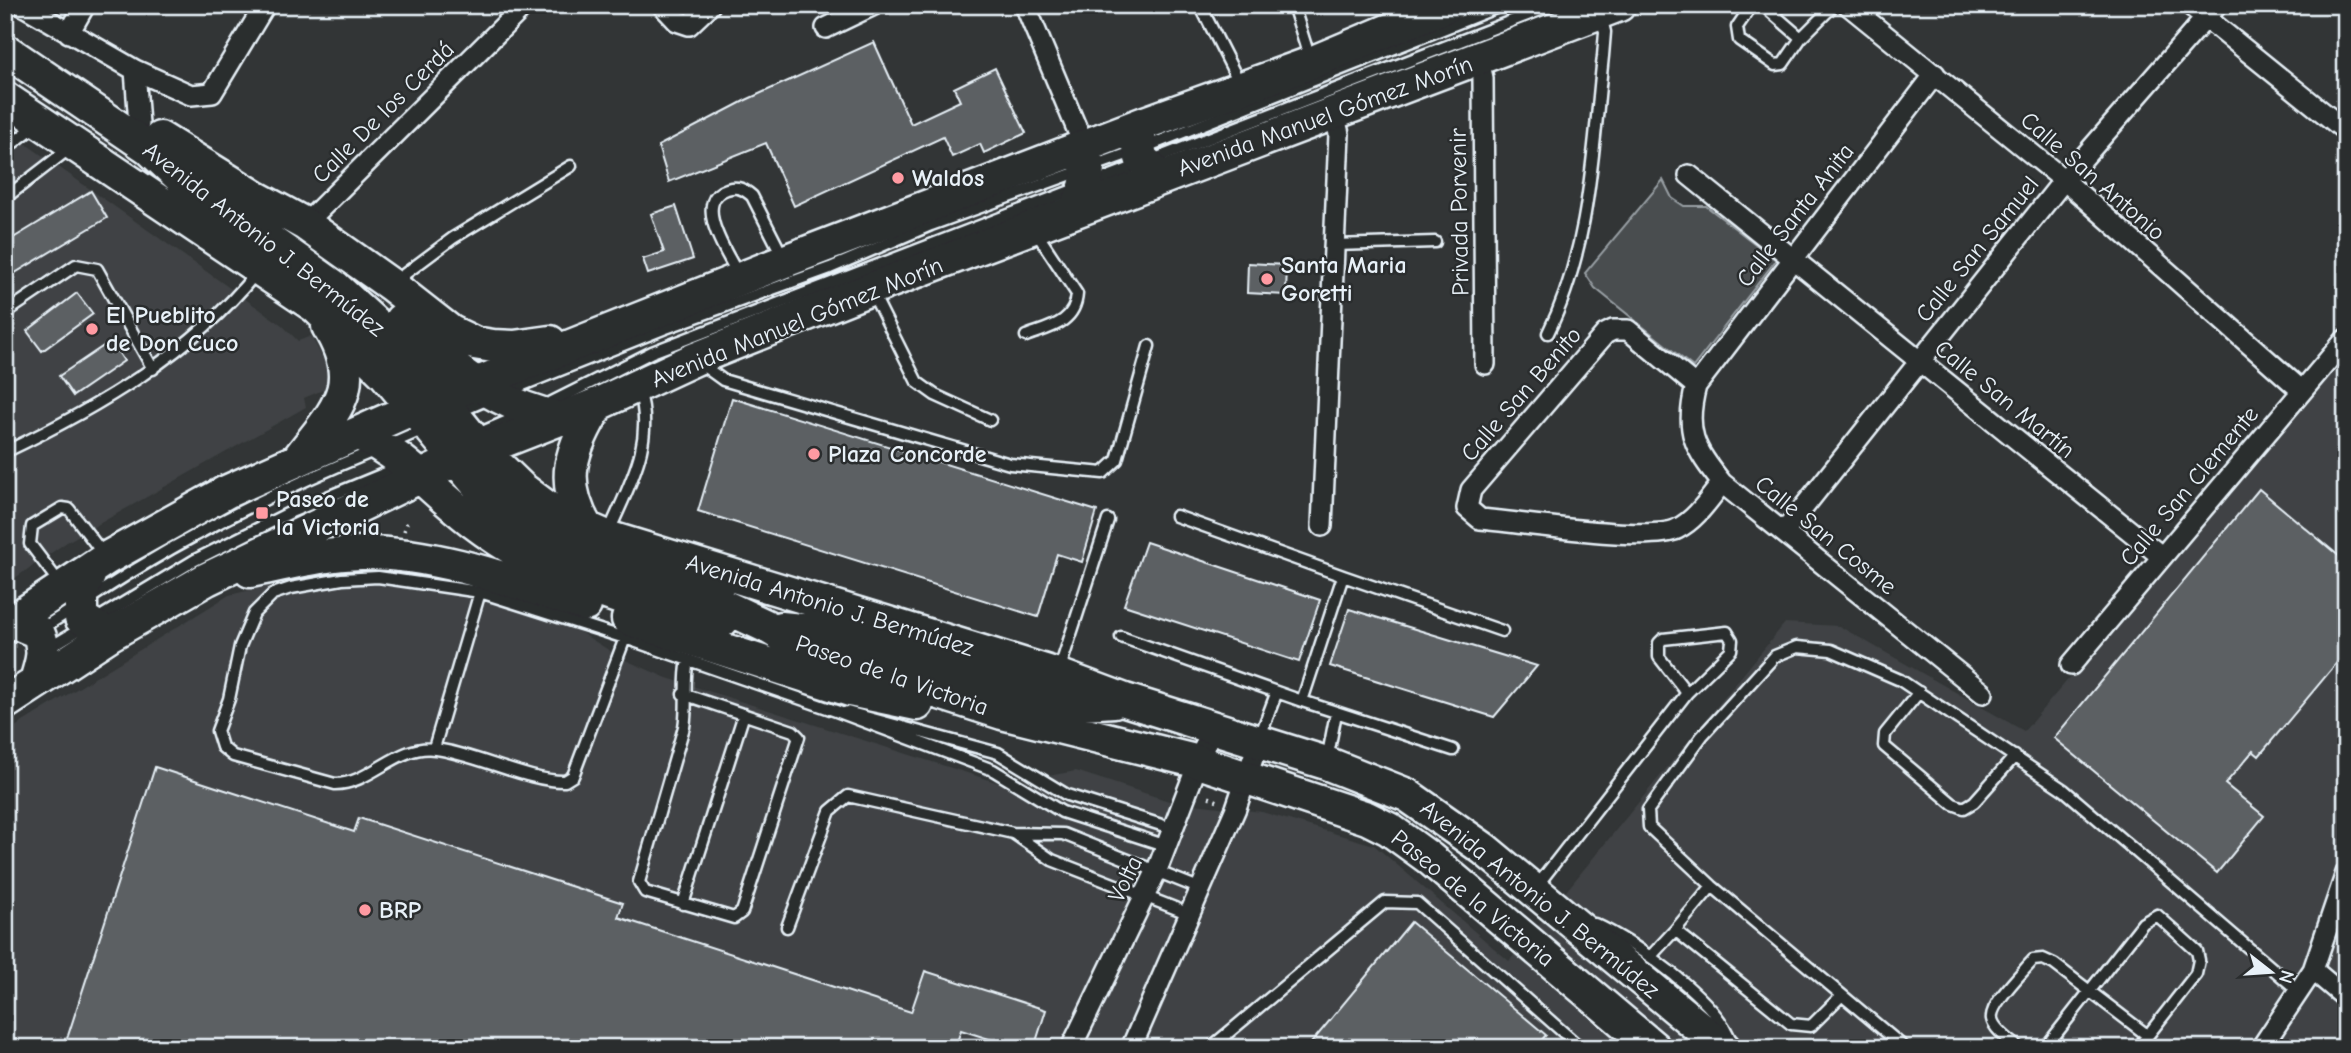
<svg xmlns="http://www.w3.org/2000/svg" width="2351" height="1053" viewBox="0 0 2351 1053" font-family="'Comic Neue',sans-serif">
  <rect width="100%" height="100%" fill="#323536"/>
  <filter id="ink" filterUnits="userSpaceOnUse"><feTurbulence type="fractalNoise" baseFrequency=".0143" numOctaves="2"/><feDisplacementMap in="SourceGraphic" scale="14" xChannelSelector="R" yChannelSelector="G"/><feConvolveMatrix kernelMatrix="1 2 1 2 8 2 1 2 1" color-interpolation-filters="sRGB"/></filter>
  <g filter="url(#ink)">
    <path fill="#3f4244" d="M5 129 282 325 298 341 311 336 327 366 328 380 323 390 304 398 306 407 67 542 5 585Z
      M2346 354V1048H5V733L229 595 316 575 395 565 516 592 623 659 667 678 1002 784 1076 771 1169 801 1262 812 1374 845 1509 961 1785 623 1839 626 2024 731Z"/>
    <path fill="#494d4f" stroke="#989fa4" stroke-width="2" d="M1663 180 1672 198 1684 206H1706L1776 260 1693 367 1595 288 1585 273Z"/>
    <path fill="#5c6063" stroke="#e8f1f8" stroke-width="2" d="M874 42 911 124 960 101 954 88 995 68 1026 133 984 153 980 144 952 157 943 137 794 206 766 143 669 182 658 146 746 100Z
      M91 191 107 218 5 279V243Z
      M676 206 693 259 648 274 643 259 664 252 651 214Z
      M1248 263 1287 265 1286 295 1247 293Z
      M77 293 93 314 42 351 27 331Z
      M111 341 124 361 73 396 59 376Z
      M732 398 1097 511 1082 562 1057 554 1038 617 698 511Z
      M2259 489 2346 562V652L2259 756 2253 751 2225 784 2264 816 2217 873 2054 738Z
      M1146 542 1320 600 1299 662 1124 605Z
      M1349 609 1537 666 1494 717 1330 666Z
      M155 767 354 832 359 818 623 903 618 917 911 1012 925 971 1046 1010 1034 1048H1017L961 1030 955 1048H64Z
      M1411 922 1546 1035 1535 1048H1307Z"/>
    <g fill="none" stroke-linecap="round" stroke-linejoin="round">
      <defs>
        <path id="lane" d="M1200 5 1240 84
          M1293 5 1310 59
          M1752 5 1737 27 1739 40 1775 65 1783 64 1801 38 1834 5
          M1763 5 1801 38
          M5 149 38 124
          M1093 183 1553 5
          M5 198 70 148
          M1334 245 1435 242
          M739 276C728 255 691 201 727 189 738 186 744 189 752 196L783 257
          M394 282 453 238 571 166
          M872 292 917 382 935 395 990 420
          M5 313 76 265 97 269 153 369
          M1548 333C1590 249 1593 149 1603 56L1605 32 1601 16
          M1026 336C1050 327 1075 323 1077 294L1036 232
          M698 362 723 380 1010 464 1103 473 1117 460 1149 346
          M505 392 663 329 830 268 931 225 1138 150 1503 5
          M546 405 652 352 1076 189
          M456 413 491 398
          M475 435 522 415
          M390 444 424 429
          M5 452C97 408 192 353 256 273
          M1176 516 1343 576
          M608 534C628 486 656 443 639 390
          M61 585 30 544 32 526 62 508 69 509 104 555
          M89 599C180 539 275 491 376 450
          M41 629 76 607
          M1121 637 1302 701
          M625 638 573 776 565 781C529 782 473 753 435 749 397 744 371 784 335 784L233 756 222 747 217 731 229 699 240 646 254 613 273 594 291 588 342 579 378 577 480 592 625 638 836 711 993 770 1062 812 1167 846
          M47 649 195 560 291 512 400 467
          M1059 671 1108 520
          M1919 692 1885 734 1884 746 1953 804 1964 808 1974 802 2015 756
          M683 694 793 731 799 737 742 912 734 918 645 892 639 882 684 727C688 704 683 683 688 660
          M847 712 998 753 1067 795 1174 829
          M1259 739 1276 694
          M434 748 480 592
          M1453 750 1302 701 1343 576 1502 631
          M1327 760 1336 713
          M1013 833 1052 860 1190 914
          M1712 886 1675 930 1686 939 1791 1024 1811 1026 1842 995
          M1536 887 1687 693 1731 650 1732 640 1727 632 1663 639 1659 643V657L1687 693
          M683 904 744 714
          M1595 924C1635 942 1718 1000 1731 1042
          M787 927 830 811 848 796 1013 833 1063 834 1201 889
          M1651 956 1675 930
          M1210 1048 1385 902 1417 903 1581 1048
          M1905 1048 1712 886 1649 827 1648 810 1702 736 1775 656 1797 647 1831 650 1900 680 2064 790 2300 992
          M2019 1048C2011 1041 1994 1030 1992 1019 1989 1005 2023 972 2033 960L2043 959 2054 964 2147 1035
          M2045 1048 2143 923 2157 915 2197 951 2199 960 2196 974 2138 1048"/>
        <path id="street" d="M22 5 135 70 191 95 212 93 265 5
          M662 5 677 21 689 25 710 5
          M1025 5 1084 146
          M1848 5 2064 180 2301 390
          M2190 5 2346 131
          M826 28 874 5
          M69 33 85 5
          M1479 60 1483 78 1485 364
          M135 70 139 124
          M1935 74 1696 386C1684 431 1694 448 1722 483L1983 693
          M1689 175 2161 556
          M305 224 525 5
          M1696 386 1628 330H1613L1605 334 1471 490 1467 508 1480 519C1519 522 1649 543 1677 529 1696 520 1709 499 1722 483
          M1322 526 1339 134 1334 113
          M1784 532 2064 180 2217 5
          M2071 665 2346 339
          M2313 970 2346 998
          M1071 1048 1157 870 1212 727
          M1131 1048 1236 808 1259 741
          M2261 1048 2313 970 2346 873"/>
        <path id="primary" d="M5 50 149 148 181 178 335 287 393 340 482 450 521 488 557 515 607 537 1058 675 1125 700 1326 763 1407 795 1484 849 1724 1048
          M5 98 316 307 385 374 481 489 513 516 542 536 574 551 700 595 768 627 802 648 830 658 1002 713 1199 762 1367 818 1389 829 1429 858 1654 1048
          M1142 124 1138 140 1141 158 1160 177
          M160 138 255 197 305 224 391 285 451 332 474 343 493 346 514 347 550 342
          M1073 212C1087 189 1092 172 1084 146
          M401 320C448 366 492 404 559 418
          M359 434C409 459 430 489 472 521 541 574 636 611 722 621
          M299 458C336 409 365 386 328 326
          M587 529C558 480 571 450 598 404
          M92 568 81 595V618L109 635
          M250 571C286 564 324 554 361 553 437 552 514 582 585 605
          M628 619 850 690 917 704
          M12 621 38 632C46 650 42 662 36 681
          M5 626 107 558 226 492 412 409 785 261 1142 124 1311 63 1449 5
          M781 628 822 632 1049 700 1069 704 1114 701
          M5 703 109 635 207 579 455 460 598 404 695 359 870 289 1619 5"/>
      </defs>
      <use href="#lane" stroke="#e8f1f8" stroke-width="15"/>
      <use href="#street" stroke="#e8f1f8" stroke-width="24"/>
      <use href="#primary" stroke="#e8f1f8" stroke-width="37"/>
      <path stroke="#e8f1f8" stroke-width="3.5" stroke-dasharray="2 5" stroke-linecap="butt" d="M404 531 408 520
        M1209 797 1220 802"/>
      <use href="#lane" stroke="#2a2d2e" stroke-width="10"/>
      <use href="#street" stroke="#2a2d2e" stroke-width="19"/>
      <use href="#primary" stroke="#2a2d2e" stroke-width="32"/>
    </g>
  </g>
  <g fill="#ff9aa2" stroke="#2a2d2e" stroke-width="2.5">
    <circle cx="898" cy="178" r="7"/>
    <circle cx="1267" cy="279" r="7"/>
    <circle cx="92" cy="329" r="7"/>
    <circle cx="814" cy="454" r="7"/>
    <rect x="255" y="506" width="14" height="14" rx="3.5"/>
    <circle cx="365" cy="910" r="7"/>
  </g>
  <g text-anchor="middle" stroke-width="5" stroke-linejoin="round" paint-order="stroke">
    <g font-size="24" fill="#e8f1f8" stroke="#2a2d2e">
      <text transform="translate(383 112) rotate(-45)" y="8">Calle De los Cerdá</text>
      <text transform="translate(1325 116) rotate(-20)" y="8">Avenida Manuel Gómez Morín</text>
      <text transform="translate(2093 176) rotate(41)" y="8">Calle San Antonio</text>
      <text transform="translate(1459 212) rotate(-91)" y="8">Privada Porvenir</text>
      <text transform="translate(1795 215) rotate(-52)" y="8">Calle Santa Anita</text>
      <text transform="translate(264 239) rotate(38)" y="8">Avenida Antonio J. Bermúdez</text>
      <text transform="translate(1977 249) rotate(-51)" y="8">Calle San Samuel</text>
      <text transform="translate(797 322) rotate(-22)" y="8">Avenida Manuel Gómez Morín</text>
      <text transform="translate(1521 394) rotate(-49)" y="8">Calle San Benito</text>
      <text transform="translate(2005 399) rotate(39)" y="8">Calle San Martín</text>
      <text transform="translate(2189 486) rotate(-50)" y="8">Calle San Clemente</text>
      <text transform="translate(1826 535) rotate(39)" y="8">Calle San Cosme</text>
      <text transform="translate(830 605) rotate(17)" y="8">Avenida Antonio J. Bermúdez</text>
      <text transform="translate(892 675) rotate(19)" y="8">Paseo de la Victoria</text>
      <text transform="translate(1125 879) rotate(-64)" y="8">Volta</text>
      <text transform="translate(1473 898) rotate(39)" y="8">Paseo de la Victoria</text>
      <text transform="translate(1540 899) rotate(39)" y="8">Avenida Antonio J. Bermúdez</text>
    </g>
    <g font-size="24" font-weight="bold" fill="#e8f1f8" stroke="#2a2d2e" text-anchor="start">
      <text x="912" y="186">Waldos</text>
      <text x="1281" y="273">Santa Maria<tspan x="1281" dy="28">Goretti</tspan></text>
      <text x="106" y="323">El Pueblito<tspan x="106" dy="28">de Don Cuco</tspan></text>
      <text x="828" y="462">Plaza Concorde</text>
      <text x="276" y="507">Paseo de<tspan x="276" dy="28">la Victoria</tspan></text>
      <text x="379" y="918">BRP</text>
    </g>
  </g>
  <rect width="2351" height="1053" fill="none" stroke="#2a2d2e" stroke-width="28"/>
  <rect x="14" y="14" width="2323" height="1025" fill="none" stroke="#e8f1f8" stroke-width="2.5" filter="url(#ink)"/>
  <g transform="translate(2271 972) rotate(107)" stroke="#2a2d2e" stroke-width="5" paint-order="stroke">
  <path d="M0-5L12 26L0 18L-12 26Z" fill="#e8f1f8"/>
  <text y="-10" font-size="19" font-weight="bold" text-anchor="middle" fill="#e8f1f8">N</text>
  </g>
</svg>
